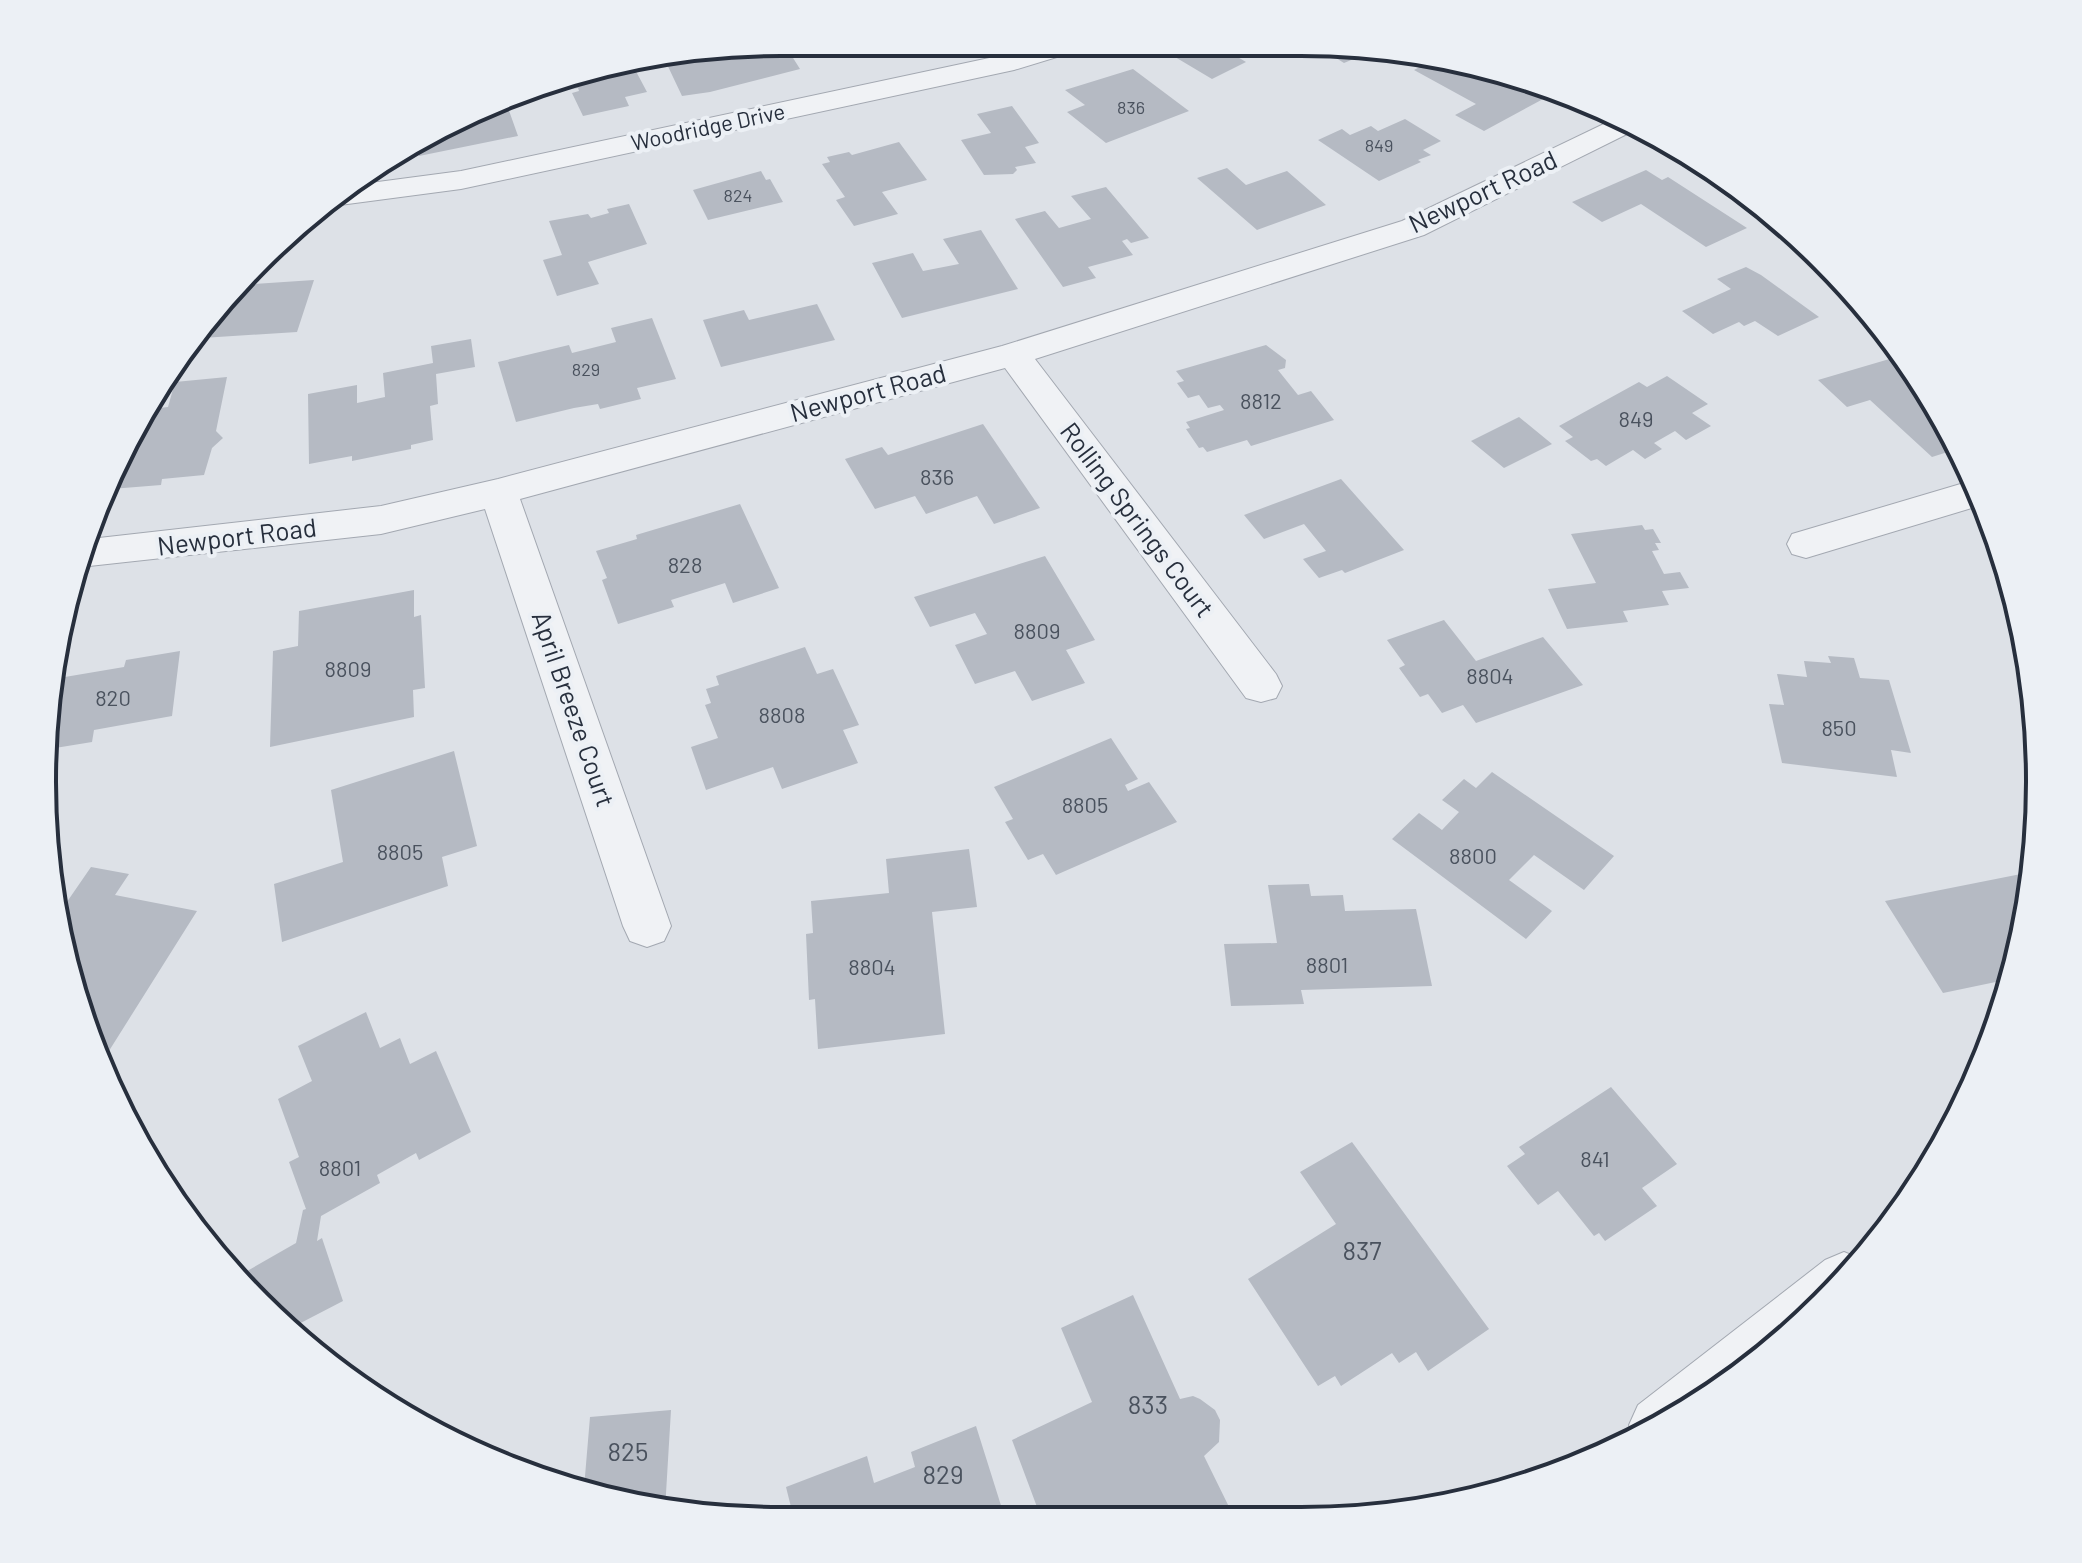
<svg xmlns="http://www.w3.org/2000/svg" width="2082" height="1563" viewBox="0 0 2082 1563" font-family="Barlow,sans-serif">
  <rect width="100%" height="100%" fill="#dde1e7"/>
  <path fill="#b5bac3" d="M783 42 800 69 710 92 682 96 664 58Z
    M874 42H909L913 49 896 52 893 48 881 51Z
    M1193 43H1214L1246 62 1212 79 1170 54Z
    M1312 43 1348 44 1392 51 1370 60 1363 55 1344 63Z
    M1437 58 1484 66 1545 98 1484 131 1455 115 1476 104 1414 70Z
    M631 62 647 92 625 97 629 106 583 116 572 93 579 91 578 88 561 91 557 81 590 67Z
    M1133 69 1189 111 1106 143 1067 112 1085 105 1065 90Z
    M506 102 518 136 419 156 418 152 398 156 397 152 411 141Z
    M1012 106 1039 143 1025 147 1036 163 1015 167 1017 170 1013 174 984 175 961 140 991 133 977 114Z
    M1405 119 1441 141 1423 150 1431 155 1418 160 1421 162 1379 181 1318 140 1342 129 1350 135 1371 126 1378 131Z
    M899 142 927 180 882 192 898 214 854 226 836 200 845 197 822 164 830 162 827 157 849 152 852 155Z
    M1227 168 1246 185 1287 171 1326 205 1257 230 1197 178Z
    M1646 170 1662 180 1668 177 1747 228 1706 247 1641 204 1602 222 1572 202Z
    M761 171 766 180 770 179 783 202 708 220 693 190Z
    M1106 187 1149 238 1131 243 1127 239 1122 241 1133 255 1088 267 1096 278 1063 287 1015 219 1045 211 1059 228 1091 219 1071 196Z
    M629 204 647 244 588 262 599 284 557 296 543 260 562 255 549 221 588 214 591 218 609 213 607 209Z
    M981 230 1018 289 902 318 872 263 913 253 923 271 959 264 943 239Z
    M1746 267 1761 275 1819 317 1778 336 1755 321 1744 326 1739 322 1713 334 1682 311 1731 289 1717 279Z
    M314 280 297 332 202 338 240 285Z
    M817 304 835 340 721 367 703 320 744 310 749 320Z
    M652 318 676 379 637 388 641 399 600 409 598 404 574 408 516 422 498 362 569 345 572 353 616 342 611 328Z
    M471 339 475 367 436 374 438 404 430 406 433 440 411 445V449L352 461V456L309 464 308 394 357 385V403L385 397 383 373 433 363 431 346Z
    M1266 345 1286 360 1285 368 1278 370 1298 395 1311 391 1334 420 1251 446 1247 440 1207 452 1203 447 1199 448 1186 429 1190 428 1186 422 1224 410 1220 405 1208 408 1199 395 1188 398 1177 383 1184 381 1176 371Z
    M1903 355 1915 370 1957 449 1932 457 1870 400 1847 407 1818 380Z
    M1667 376 1708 404 1692 413 1711 426 1686 440 1675 431 1654 443 1662 449 1645 459 1633 450 1606 466 1597 459 1591 461 1565 441 1573 437 1559 426 1639 382 1647 387Z
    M227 377 216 431 223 438 212 448 204 475 162 479 161 485 111 489 112 484 108 485 118 454 151 409 168 407 175 382Z
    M1519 417 1552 444 1504 468 1471 441Z
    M983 424 1040 508 994 524 977 496 926 514 915 496 875 509 845 459 882 447 888 455Z
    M1341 479 1404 550 1345 573 1342 570 1319 578 1303 559 1326 551 1304 524 1264 539 1244 515Z
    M740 504 779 588 733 603 725 583 671 600 674 607 618 624 602 580 607 578 596 551 637 539 636 535Z
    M1642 525 1645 530 1653 529 1661 543H1655L1659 550 1652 551 1664 574 1680 572 1689 588 1662 591 1669 605 1623 611 1628 622 1567 629 1548 589 1596 583 1571 534Z
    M1045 556 1095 640 1066 650 1085 683 1032 701 1015 671 975 684 955 645 987 634 975 613 930 627 914 597Z
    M414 590V617L421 615 425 688 413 690 414 717 270 747 273 651 298 646 299 611Z
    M1444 620 1476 661 1543 637 1583 685 1476 723 1463 705 1442 713 1428 694 1420 697 1399 668 1405 665 1387 640Z
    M805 647 817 674 833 669 859 725 843 730 858 763 782 789 773 767 706 790 691 747 718 738 705 705 711 703 706 689 719 685 716 676Z
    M180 651 172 716 94 730 92 742 49 749 53 679 124 667 126 660Z
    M1828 656 1854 658 1860 678 1889 680 1911 753 1891 750 1897 777 1782 763 1769 704 1784 705 1777 674 1807 677 1804 661 1831 663Z
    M1111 738 1138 779 1125 785 1128 791 1149 782 1177 822 1056 875 1043 854 1028 860 1005 822 1013 819 994 787Z
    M454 751 477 846 442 857 448 886 282 942 274 884 343 862 331 790Z
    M1492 772 1614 856 1584 890 1534 855 1509 880 1552 911 1526 939 1392 839 1419 813 1442 830 1459 812 1442 800 1464 779 1476 788Z
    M969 849 977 907 932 912 945 1034 818 1049 815 999 809 1000 806 934 813 933 811 901 889 893 886 859Z
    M91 867 129 874 115 895 197 911 102 1062 81 1020 60 912Z
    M2031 872 2026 925 2010 979 1943 993 1885 901Z
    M1309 884 1311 896 1343 895 1345 911 1416 909 1432 986 1301 990 1304 1004 1231 1006 1224 944 1277 943 1268 885Z
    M366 1012 380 1048 400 1038 410 1064 436 1051 471 1132 419 1160 416 1153 377 1175 380 1183 321 1216 317 1241 322 1238 343 1301 289 1329 259 1305 247 1290 242 1274 296 1243 303 1210 306 1209 289 1162 299 1157 278 1099 312 1081 298 1046Z
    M1611 1087 1677 1164 1642 1188 1657 1206 1605 1241 1599 1233 1594 1236 1558 1191 1538 1205 1507 1166 1525 1154 1519 1147Z
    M1352 1142 1489 1329 1428 1371 1416 1352 1399 1363 1392 1353 1341 1386 1335 1376 1318 1386 1248 1279 1336 1224 1300 1172Z
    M1133 1295 1180 1399 1193 1396 1200 1399 1215 1410 1220 1420 1219 1442 1204 1456 1233 1515H1040L1012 1440 1092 1402 1061 1328Z
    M671 1410 665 1510 575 1489 584 1488 590 1417Z
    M976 1426 1004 1515H793L786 1487 867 1456 874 1483 915 1467 911 1452Z"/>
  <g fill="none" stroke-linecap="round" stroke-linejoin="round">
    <defs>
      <path id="minor" d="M1044 43H1087L1083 49 1014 70 461 189 340 205 331 203 355 185 461 171 1008 54Z
        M1610 121 1633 131 1424 235 1035 359 1276 674 1282 686 1276 698 1261 702 1246 698 1005 368 520 499 671 926 664 941 647 947 630 941 623 926 485 509 381 534 80 567 90 539 381 506 498 479 1002 346 1402 221Z
        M1974 480 1985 504 1806 558 1792 554 1787 544 1792 534Z
        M1844 1252 1861 1259 1824 1304 1712 1396 1634 1438 1629 1425 1638 1405 1825 1260Z"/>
    </defs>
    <use href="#minor" stroke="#a3a8b1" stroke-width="2"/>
    <use href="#minor" fill="#f0f2f5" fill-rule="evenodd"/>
  </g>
  <g text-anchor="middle" stroke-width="8" stroke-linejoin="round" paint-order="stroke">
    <g font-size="18" fill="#4a525e">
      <text x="1131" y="114">836</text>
      <text x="1379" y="152">849</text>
      <text x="738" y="202">824</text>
      <text x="586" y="376">829</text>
    </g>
    <g font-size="22" fill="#272f3d" stroke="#ecf0f5">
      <text transform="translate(708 127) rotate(-12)" y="8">Woodridge Drive</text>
    </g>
    <g font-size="22" fill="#4a525e">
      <text x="1261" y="409">8812</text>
      <text x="1636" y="427">849</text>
      <text x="937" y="485">836</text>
      <text x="685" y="573">828</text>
      <text x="1037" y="639">8809</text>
      <text x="348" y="677">8809</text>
      <text x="1490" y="684">8804</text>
      <text x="113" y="706">820</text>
      <text x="782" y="723">8808</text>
      <text x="1839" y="736">850</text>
      <text x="1085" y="813">8805</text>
      <text x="400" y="860">8805</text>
      <text x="1473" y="864">8800</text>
      <text x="1327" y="973">8801</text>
      <text x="872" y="975">8804</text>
      <text x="1595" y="1167">841</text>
      <text x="340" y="1176">8801</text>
    </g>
    <g font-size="26" fill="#272f3d" stroke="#ecf0f5">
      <text transform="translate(1483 192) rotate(-25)" y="9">Newport Road</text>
      <text transform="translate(868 393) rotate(-15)" y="9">Newport Road</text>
      <text transform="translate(1137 520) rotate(53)" y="9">Rolling Springs Court</text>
      <text transform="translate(237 537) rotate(-7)" y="9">Newport Road</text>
      <text transform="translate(573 709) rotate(71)" y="9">April Breeze Court</text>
    </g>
    <g font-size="26" fill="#4a525e">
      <text x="1362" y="1260">837</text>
      <text x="1148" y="1414">833</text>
      <text x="628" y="1461">825</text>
      <text x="943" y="1484">829</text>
    </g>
  </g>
  <path d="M0 0H2082V1563H0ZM781 56H1301A725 725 0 0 1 2026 781V782A725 725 0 0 1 1301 1507H781A725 725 0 0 1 56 782V781A725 725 0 0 1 781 56Z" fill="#ecf0f5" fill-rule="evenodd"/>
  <path fill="none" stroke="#272f3d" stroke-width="4" d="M781 56H1301A725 725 0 0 1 2026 781V782A725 725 0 0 1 1301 1507H781A725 725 0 0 1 56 782V781A725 725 0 0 1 781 56Z"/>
</svg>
